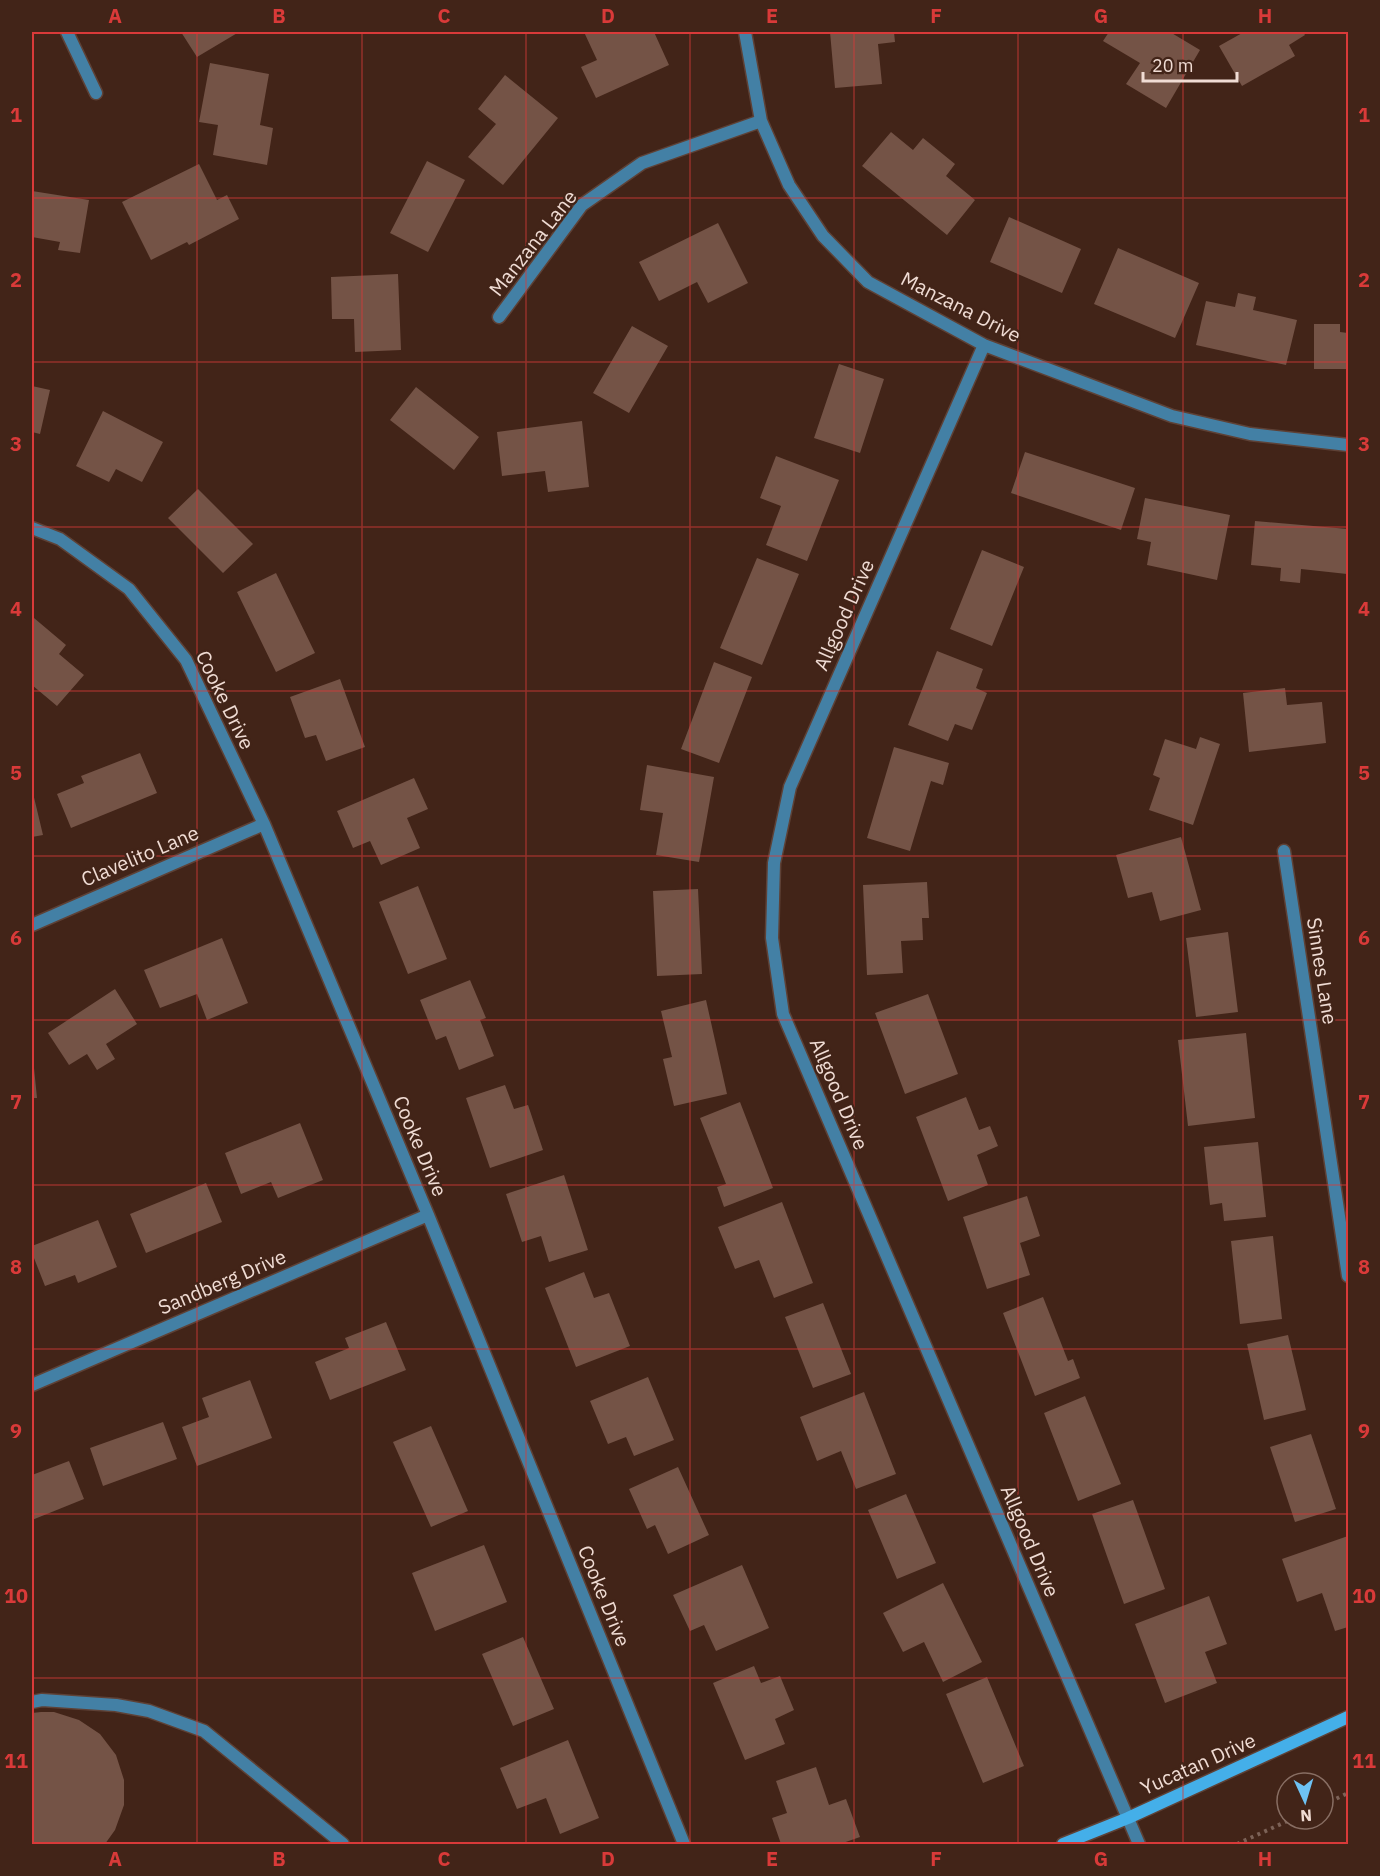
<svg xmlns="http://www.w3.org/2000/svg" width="1380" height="1876" viewBox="0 0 1380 1876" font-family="'IBM Plex Sans',sans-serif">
  <rect width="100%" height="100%" fill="#422418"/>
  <path fill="#745346" d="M181 32H239L197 57Z
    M584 32H618L619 34 625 32H654L669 65 596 98 581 67 597 60Z
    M830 32H894L895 42 878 44 882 84 835 88Z
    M1109 32H1170L1200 50 1166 108 1126 84 1140 63 1103 41Z
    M1244 32H1303L1305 35 1289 45 1295 56 1242 86 1219 46Z
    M210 63 269 74 260 125 273 128 267 165 213 155 218 125 199 122Z
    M505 75 558 118 503 185 468 157 496 124 478 109Z
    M891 132 913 150 923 138 955 164 946 176 975 200 947 235 862 166Z
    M427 161 465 180 428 252 390 233Z
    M199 164 217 200 227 195 239 219 189 245 187 242 151 260 122 202Z
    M32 191 89 200 80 253 58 250 60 242 32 237Z
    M1009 217 1081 249 1062 293 990 262Z
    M718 223 748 283 708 303 697 282 659 301 639 262Z
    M1118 248 1199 283 1175 338 1094 304Z
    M398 274 401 350 355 352 354 319H332L331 277Z
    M1238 293 1256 297 1253 310 1297 320 1286 365 1196 345 1206 301 1235 307Z
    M1314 324H1340V332L1348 333V369H1314Z
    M632 326 668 346 629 413 593 393Z
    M839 364 884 379 860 453 814 438Z
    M32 386 50 390 40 434 32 432Z
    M416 387 479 437 454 470 390 420Z
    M103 411 163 442 142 482 116 469 109 482 76 466Z
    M582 421 589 487 548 492 545 471 502 476 497 432Z
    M1025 452 1135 488 1121 530 1011 493Z
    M776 456 839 480 807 561 766 545 781 506 760 498Z
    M198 489 253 544 223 573 168 518Z
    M1145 498 1230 515 1217 580 1147 565 1151 542 1137 539Z
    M1255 521 1348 529 1347 574 1301 569 1300 583 1280 581 1281 568 1251 565Z
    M982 550 1024 567 992 646 950 629Z
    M757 558 799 574 762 665 720 648Z
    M276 573 315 653 276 672 237 592Z
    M34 618 66 645 59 654 84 675 57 706 32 685V621Z
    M937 651 983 669 976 688 987 693 972 730 955 724 948 741 908 725Z
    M714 662 752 677 719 763 681 749Z
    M340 679 365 747 326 761 316 735 305 738 290 697Z
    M1285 688 1287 705 1322 702 1326 743 1249 752 1243 693Z
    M1200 737 1220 744 1193 825 1149 810 1160 778 1153 775 1165 739 1196 749Z
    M894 747 949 763 943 785 931 781 910 851 867 838Z
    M140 753 157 793 71 828 57 794 84 783 81 776Z
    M647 765 714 777 699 862 656 855 663 813 640 810Z
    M414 778 428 809 407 818 420 848 381 865 370 841 353 848 337 811Z
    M32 789 43 835 32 837Z
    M1181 837 1201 910 1160 921 1152 892 1128 898 1116 855Z
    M927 882 929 918H922L923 940 901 941 903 973 867 975 863 885Z
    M418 886 447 959 408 974 379 902Z
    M698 889 702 974 657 976 653 891Z
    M1228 932 1238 1012 1196 1017 1186 938Z
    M222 938 248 1003 207 1020 197 994 160 1008 144 970Z
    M470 980 486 1018 480 1020 494 1056 459 1070 446 1036 436 1040 420 1000Z
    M115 989 137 1024 106 1044 115 1059 97 1070 87 1054 69 1065 48 1033Z
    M928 994 958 1074 905 1094 875 1013Z
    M706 1000 727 1094 674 1106 663 1059 672 1057 661 1011Z
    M1246 1033 1255 1118 1188 1126 1178 1040Z
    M32 1058H33L37 1098H32Z
    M505 1085 514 1109 528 1105 543 1150 490 1168 466 1098Z
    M966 1097 979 1130 990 1126 998 1146 977 1155 988 1185 948 1201 916 1117Z
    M740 1102 773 1188 724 1207 717 1187 726 1184 700 1118Z
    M300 1123 323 1180 278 1198 271 1182 241 1194 225 1153Z
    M1258 1142 1266 1217 1224 1221 1222 1203 1210 1205 1204 1147Z
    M564 1175 588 1250 549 1262 541 1236 522 1242 506 1194Z
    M206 1183 222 1222 146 1253 130 1214Z
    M1027 1196 1040 1236 1020 1243 1030 1275 987 1289 963 1217Z
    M782 1202 813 1283 774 1298 759 1260 735 1269 718 1227Z
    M98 1220 117 1267 78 1283 75 1275 45 1286 32 1253V1246Z
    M1273 1236 1282 1319 1240 1324 1231 1241Z
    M584 1272 594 1298 609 1293 630 1346 576 1367 545 1288Z
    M1043 1297 1068 1361 1073 1359 1080 1378 1035 1396 1003 1313Z
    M823 1303 851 1374 813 1388 785 1317Z
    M386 1322 406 1370 330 1400 315 1362 349 1348 345 1338Z
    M1288 1335 1306 1410 1264 1420 1247 1344Z
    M648 1377 674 1440 634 1456 626 1437 608 1444 590 1401Z
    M250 1380 272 1438 197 1466 182 1427 209 1417 202 1398Z
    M864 1392 896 1474 856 1489 841 1451 817 1461 800 1417Z
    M1085 1396 1121 1484 1078 1501 1044 1413Z
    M163 1422 177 1459 103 1486 90 1448Z
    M431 1426 468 1511 431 1527 393 1442Z
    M1311 1434 1336 1509 1295 1522 1270 1447Z
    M69 1461 84 1499 32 1520V1475Z
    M678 1467 709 1535 668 1554 655 1525 647 1529 629 1489Z
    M906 1494 936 1563 897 1579 868 1510Z
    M1133 1500 1165 1589 1124 1604 1092 1514Z
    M1348 1536V1627L1335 1631 1322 1593 1297 1602 1282 1559Z
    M484 1545 507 1602 435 1631 412 1573Z
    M742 1565 769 1628 716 1651 704 1625 690 1631 673 1595Z
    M943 1583 982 1662 943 1682 924 1642 903 1652 883 1613Z
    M1209 1596 1227 1644 1205 1652 1217 1683 1165 1703 1135 1624Z
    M523 1637 554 1709 513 1726 482 1654Z
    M754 1666 761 1683 780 1676 794 1710 775 1719 785 1744 745 1760 713 1683Z
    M987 1677 1024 1766 983 1783 946 1694Z
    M41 1712H54L79 1720 100 1734 116 1755 124 1780V1805L115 1830 105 1844H32V1713Z
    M568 1740 599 1818 560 1834 546 1798 517 1809 500 1768Z
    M816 1767 829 1805 846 1799 860 1837 840 1844H781L772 1818 787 1813 776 1781Z"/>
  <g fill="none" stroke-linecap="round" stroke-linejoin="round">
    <defs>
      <path id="lane" d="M32 1702 42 1700 116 1705 149 1711 204 1731 343 1844"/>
      <path id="street" d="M67 32 96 93
        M745 32 761 121 789 185 823 236 868 282 984 345 1172 416 1250 434 1348 445
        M499 317 582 205 642 163 761 121
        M984 345 790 787 774 863 772 938 783 1014 1139 1844
        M32 528 60 539 129 589 186 660 264 824 428 1215 684 1844
        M1284 851 1348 1276
        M32 925 264 824
        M32 1385 428 1215"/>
      <path id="secondary" d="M1063 1844 1128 1818 1348 1717"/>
    </defs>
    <use href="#lane" stroke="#5e4136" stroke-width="15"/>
    <use href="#street" stroke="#5e4136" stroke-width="15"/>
    <use href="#secondary" stroke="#5e4136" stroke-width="15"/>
    <path stroke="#7c6257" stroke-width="4" stroke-dasharray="3 4.5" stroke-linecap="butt" d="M1323 1805 1348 1793
      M1237 1844 1292 1819"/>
    <use href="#lane" stroke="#4380a5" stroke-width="12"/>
    <use href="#street" stroke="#4380a5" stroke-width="12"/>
    <use href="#secondary" stroke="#44afe9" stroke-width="12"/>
  </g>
  <path fill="none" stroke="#d93a39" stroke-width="1.5" stroke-opacity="0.55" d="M197 32V1844M362 32V1844M526 32V1844M690 32V1844M854 32V1844M1018 32V1844M1183 32V1844M32 198H1348M32 362H1348M32 527H1348M32 691H1348M32 856H1348M32 1020H1348M32 1185H1348M32 1349H1348M32 1514H1348M32 1678H1348"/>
  <g text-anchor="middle" stroke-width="4.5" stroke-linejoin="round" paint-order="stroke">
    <g font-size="20" fill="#f0dcd4" stroke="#422418">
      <text transform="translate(533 243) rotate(-52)" y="7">Manzana Lane</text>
      <text transform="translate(961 307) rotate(27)" y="7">Manzana Drive</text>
      <text transform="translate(844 615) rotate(-66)" y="7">Allgood Drive</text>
      <text transform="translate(225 700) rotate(64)" y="7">Cooke Drive</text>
      <text transform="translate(140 856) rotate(-23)" y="7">Clavelito Lane</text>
      <text transform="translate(1322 971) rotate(81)" y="7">Sinnes Lane</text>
      <text transform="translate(839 1094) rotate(67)" y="7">Allgood Drive</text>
      <text transform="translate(420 1146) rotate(67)" y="7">Cooke Drive</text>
      <text transform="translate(222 1282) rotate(-23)" y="7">Sandberg Drive</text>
      <text transform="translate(1030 1541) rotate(67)" y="7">Allgood Drive</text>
      <text transform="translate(604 1596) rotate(68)" y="7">Cooke Drive</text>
      <text transform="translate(1198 1764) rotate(-24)" y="7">Yucatan Drive</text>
    </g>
  </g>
  <rect width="1380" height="1876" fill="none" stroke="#422418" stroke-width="66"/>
  <g transform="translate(1305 1801) rotate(176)"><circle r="28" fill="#422418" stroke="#886e63" stroke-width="1.5"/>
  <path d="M0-4.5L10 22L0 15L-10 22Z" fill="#6ec2f3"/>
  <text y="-9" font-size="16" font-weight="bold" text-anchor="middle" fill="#f0dcd4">N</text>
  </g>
  <path d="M1143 72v9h94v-9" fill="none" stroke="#f0dcd4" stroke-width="3"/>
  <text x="1152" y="72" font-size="18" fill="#f0dcd4" stroke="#422418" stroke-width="4.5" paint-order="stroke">20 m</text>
  <rect x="33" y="33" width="1314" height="1810" fill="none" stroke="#d93a39" stroke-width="2"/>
  <g font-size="20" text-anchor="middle" font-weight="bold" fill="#d93a39">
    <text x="115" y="23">A</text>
    <text x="279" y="23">B</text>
    <text x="444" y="23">C</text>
    <text x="608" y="23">D</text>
    <text x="772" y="23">E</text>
    <text x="936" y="23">F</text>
    <text x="1101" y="23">G</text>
    <text x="1265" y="23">H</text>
    <text x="16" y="122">1</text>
    <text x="1364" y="122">1</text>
    <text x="16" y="287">2</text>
    <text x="1364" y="287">2</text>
    <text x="16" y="451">3</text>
    <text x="1364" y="451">3</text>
    <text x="16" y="616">4</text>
    <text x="1364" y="616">4</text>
    <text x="16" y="780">5</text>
    <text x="1364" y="780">5</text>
    <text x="16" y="945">6</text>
    <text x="1364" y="945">6</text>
    <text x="16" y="1109">7</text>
    <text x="1364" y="1109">7</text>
    <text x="16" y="1274">8</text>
    <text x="1364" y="1274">8</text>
    <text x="16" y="1438">9</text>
    <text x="1364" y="1438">9</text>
    <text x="16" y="1603">10</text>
    <text x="1364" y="1603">10</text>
    <text x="16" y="1768">11</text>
    <text x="1364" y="1768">11</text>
    <text x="115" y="1866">A</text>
    <text x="279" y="1866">B</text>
    <text x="444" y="1866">C</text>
    <text x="608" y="1866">D</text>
    <text x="772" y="1866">E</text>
    <text x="936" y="1866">F</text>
    <text x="1101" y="1866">G</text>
    <text x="1265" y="1866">H</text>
  </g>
</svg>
